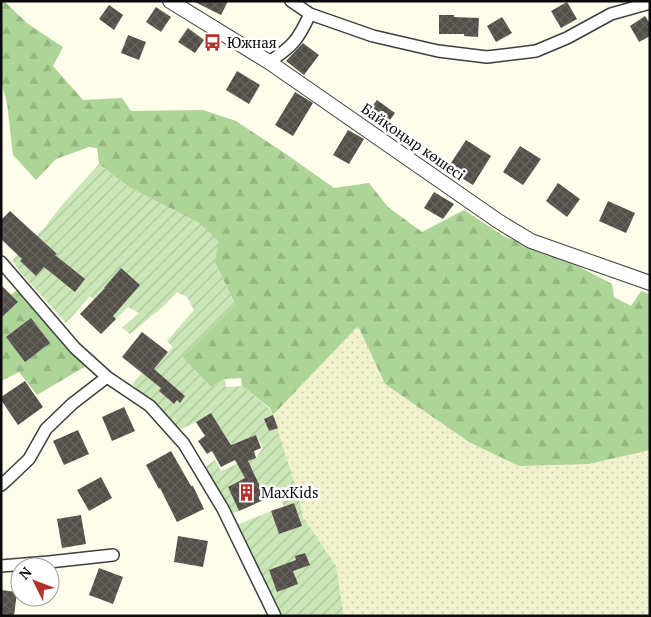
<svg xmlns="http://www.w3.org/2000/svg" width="651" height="617" viewBox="0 0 651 617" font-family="'PT Serif',serif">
  <defs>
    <pattern id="farmland-dots" width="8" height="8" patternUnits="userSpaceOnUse" patternTransform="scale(1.25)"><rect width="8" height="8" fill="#f1f2cd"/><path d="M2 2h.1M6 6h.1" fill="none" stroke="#cdceaf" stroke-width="1.8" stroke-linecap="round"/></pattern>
    <pattern id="forest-firs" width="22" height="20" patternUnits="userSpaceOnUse" patternTransform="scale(1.25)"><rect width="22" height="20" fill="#add597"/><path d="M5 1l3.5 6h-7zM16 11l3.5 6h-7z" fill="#94b681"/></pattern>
    <pattern id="garden-furrows" width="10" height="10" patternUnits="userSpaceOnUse" patternTransform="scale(1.25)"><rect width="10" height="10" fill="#cae6b7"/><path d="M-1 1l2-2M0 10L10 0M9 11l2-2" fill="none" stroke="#acc49c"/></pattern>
    <pattern id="building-cross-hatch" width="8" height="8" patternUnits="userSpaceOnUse" patternTransform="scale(1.25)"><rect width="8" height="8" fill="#534e48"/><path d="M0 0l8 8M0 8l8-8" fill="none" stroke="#67635e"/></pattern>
  </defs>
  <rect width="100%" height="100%" fill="#fefcea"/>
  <path fill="url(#farmland-dots)" d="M358 326 385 384 589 464 650 450V616H344L336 566 303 517 298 494 278 431V428L273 415Z"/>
  <path fill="url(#forest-firs)" d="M1 1H4L28 24 63 47 53 66 83 100 122 98 131 111 203 110 236 121 286 154 334 188 369 183 388 207 422 232 464 210 505 237 551 252 612 284 614 297 631 306 641 291 650 294V450L589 464 519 466 469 442 385 384 358 326 273 415 270 408 242 386 241 378 225 379 211 387 182 357 235 304 215 263 201 224 130 188 99 164 97 148 89 147 56 159 36 180 13 155 7 103 1 81Z
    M19 289 86 366 37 395 19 372 1 381V301Z"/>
  <path fill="url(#garden-furrows)" d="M99 164 130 188 201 224 218 241 215 263 235 304 182 357 211 387 225 379 226 387 242 386 270 409 273 415 264 419 269 431 278 428V431L298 494 303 517 336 566 344 616H281L234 526 271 511 279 534 302 526 294 503 284 506 279 497 266 499 254 474 228 487 239 511 231 514 205 467 215 460 221 471 237 464 256 458 263 448 257 436 231 444 211 413 196 422 179 430 165 415 132 384 142 373 148 377 168 352 173 347 167 341 194 310 187 297 177 292 166 304 130 334 122 328 139 313 128 307 116 319 90 296 66 323 20 272 12 260 45 227 62 205Z"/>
  <path fill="url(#building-cross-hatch)" d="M193 1H228L221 15Z
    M567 2 577 19 561 28 551 11Z
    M109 5 123 15 114 30 99 19Z
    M156 7 171 17 161 32 146 22Z
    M439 15H454V17L479 18 478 37 464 36V34H439Z
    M645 16 650 24V36L639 42 630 26Z
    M502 17 512 33 496 42 487 26Z
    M188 28 204 40 195 53 178 42Z
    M128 35 146 42 139 60 121 53Z
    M303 43 319 55 304 75 286 61Z
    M237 71 260 85 249 104 226 90Z
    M295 92 313 103 293 136 275 125Z
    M377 100 395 113 385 127 367 113Z
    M348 130 364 139 349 164 333 155Z
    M466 140 491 156 473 185 447 169Z
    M520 146 541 159 523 185 503 172Z
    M558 183 580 199 567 217 546 201Z
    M434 192 454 204 443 219 424 208Z
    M608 201 635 213 626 233 599 221Z
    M10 211 57 254 55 255 85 279 75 292 44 267 36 276 20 261 22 259 1 239V220Z
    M121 268 140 285 113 316 116 319 101 334 80 314 105 288H104Z
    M1 285 18 302 1 318Z
    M31 318 50 343 25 362 6 337Z
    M142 332 168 352 154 369 185 396 180 403 177 400 174 404 159 391 161 388 122 357Z
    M25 381 43 407 18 425 1 400V397Z
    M124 407 135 431 112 441 102 417Z
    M211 413 231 445 256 435 261 448 254 451 256 458 248 461 266 499 239 511 228 487 245 478 235 460 221 467 212 451 207 454 198 441 205 436 196 422Z
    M273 415 278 428 269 431 264 419Z
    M78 430 89 454 64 465 53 441Z
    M171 451 191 486H193L204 509 177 522 160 488 159 489 146 465Z
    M101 477 112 498 89 511 77 490Z
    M294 503 302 526 279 534 271 511Z
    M81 515 86 544 62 548 57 519Z
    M178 536 208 541 203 567 174 562Z
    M305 553 310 565 293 571 298 584 277 592 269 570 296 560 295 556Z
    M99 568 123 577 113 604 89 595Z
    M1 590 17 592 14 616H1Z"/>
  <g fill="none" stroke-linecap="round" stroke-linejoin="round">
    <defs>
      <path id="minor" d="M291 1 310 14 373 36 438 51 487 57 536 51 567 38 611 14 650 3
        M269 62C293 46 298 40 310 14
        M1 262 75 348 107 377 150 406 184 444 223 509 275 616
        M1 485 7 480 29 459 46 429 72 404 107 377
        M1 566 49 562 113 555"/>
      <path id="tertiary" d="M170 1 269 62 498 221 531 241 650 283"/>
    </defs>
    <use href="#minor" stroke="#3e3e3e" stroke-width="14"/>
    <use href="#tertiary" stroke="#3e3e3e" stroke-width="16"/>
    <use href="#minor" stroke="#fff" stroke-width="11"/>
    <use href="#tertiary" stroke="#fff" stroke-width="14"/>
  </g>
  <defs>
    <symbol id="bus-bare" viewBox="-9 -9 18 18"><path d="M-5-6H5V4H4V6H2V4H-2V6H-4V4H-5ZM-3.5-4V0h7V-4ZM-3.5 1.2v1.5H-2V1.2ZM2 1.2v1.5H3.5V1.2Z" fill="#b3332c" stroke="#fff" stroke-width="2.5" paint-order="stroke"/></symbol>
    <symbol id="building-bare" viewBox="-9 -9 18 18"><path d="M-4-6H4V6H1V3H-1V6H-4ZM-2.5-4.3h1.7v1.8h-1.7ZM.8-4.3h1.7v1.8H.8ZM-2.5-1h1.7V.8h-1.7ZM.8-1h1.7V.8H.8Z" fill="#b3332c" stroke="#fff" stroke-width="2.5" paint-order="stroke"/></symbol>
  </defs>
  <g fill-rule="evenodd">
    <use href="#bus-bare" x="200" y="30" width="25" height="25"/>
    <use href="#building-bare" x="234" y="480" width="25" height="25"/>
  </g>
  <g text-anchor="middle" stroke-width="5" stroke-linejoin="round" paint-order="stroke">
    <g font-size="15" fill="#0b0b0b" stroke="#fff" text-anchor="start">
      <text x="227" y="48">Южная</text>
      <text x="261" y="498">MaxKids</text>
    </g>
    <g font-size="15" fill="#0b0b0b" stroke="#fff">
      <text transform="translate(413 142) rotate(35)" y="5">Байқоңыр көшесі</text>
    </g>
  </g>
  <rect width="651" height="617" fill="none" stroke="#0b0b0b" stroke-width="5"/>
  <g transform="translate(35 582) rotate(312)"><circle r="24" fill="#ffffff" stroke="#9d9d9d"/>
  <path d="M0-4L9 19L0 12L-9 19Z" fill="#b3332c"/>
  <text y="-8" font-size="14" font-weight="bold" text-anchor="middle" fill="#0b0b0b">N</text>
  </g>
</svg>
